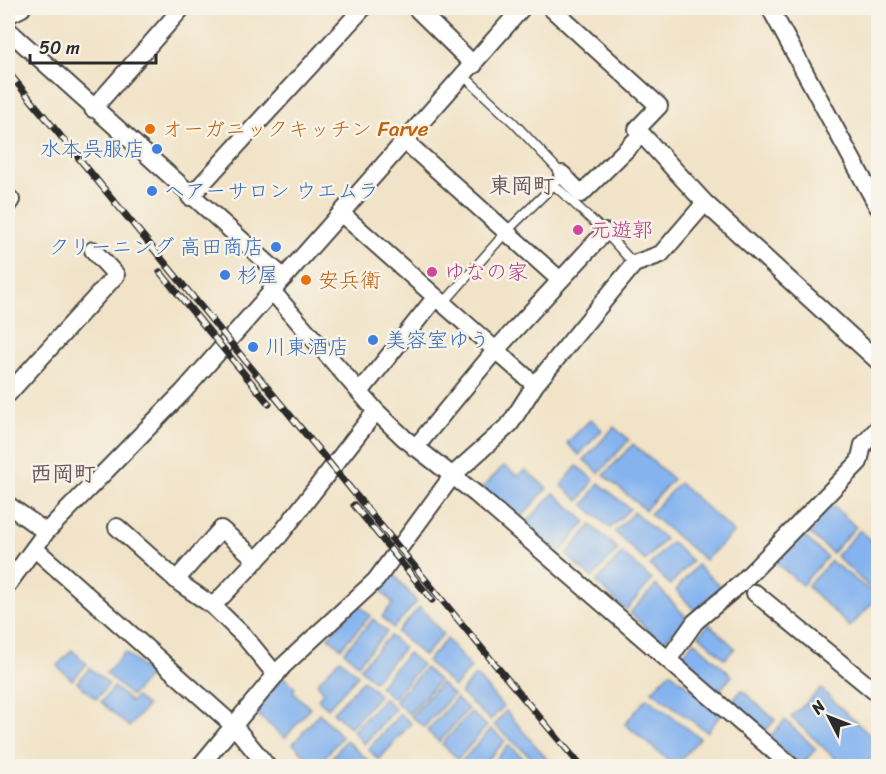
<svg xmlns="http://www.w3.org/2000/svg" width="886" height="774" viewBox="0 0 886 774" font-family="Sriracha,'Klee One',sans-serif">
  <rect width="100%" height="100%" fill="#f7f3e8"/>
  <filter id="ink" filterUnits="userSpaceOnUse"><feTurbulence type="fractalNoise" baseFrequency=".0167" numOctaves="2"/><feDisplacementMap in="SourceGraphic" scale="12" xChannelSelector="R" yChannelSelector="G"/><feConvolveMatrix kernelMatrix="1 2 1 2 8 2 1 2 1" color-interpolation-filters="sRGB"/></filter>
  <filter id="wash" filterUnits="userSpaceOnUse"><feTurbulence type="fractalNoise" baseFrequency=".008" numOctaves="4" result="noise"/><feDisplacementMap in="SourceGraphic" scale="24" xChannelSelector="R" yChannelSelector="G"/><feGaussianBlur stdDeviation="1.35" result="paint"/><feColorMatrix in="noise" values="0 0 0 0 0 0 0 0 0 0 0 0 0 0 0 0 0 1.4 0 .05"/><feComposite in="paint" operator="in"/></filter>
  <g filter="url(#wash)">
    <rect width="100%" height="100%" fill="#f1e3c7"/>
    <path fill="#84b3ef" stroke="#586f8d" stroke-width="1.5" d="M591 419 602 430 579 455 567 443Z
      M614 427 629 440 599 473 584 460Z
      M633 444 673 479 645 510 604 475Z
      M504 466 518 476 525 470 547 488 520 519 481 489Z
      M577 466 594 480 579 501 561 485Z
      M599 483 630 509 610 528 584 505Z
      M679 483 734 532 705 560 650 514Z
      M554 493 586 522 560 552 526 523Z
      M831 504 856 527 832 553 806 530Z
      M634 512 665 539 645 561 615 532Z
      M591 525 618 549 592 578 566 555Z
      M860 530 878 547V595L836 556Z
      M799 536 805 537 827 557 802 585 774 561Z
      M671 542 692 561 670 585 650 565Z
      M622 553 652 580 626 610 596 582Z
      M831 561 878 597 850 627 807 586Z
      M697 565 721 587 695 611 676 590Z
      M391 571 417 602 393 628 382 617 393 603 377 587Z
      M656 585 687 618 662 643 630 613Z
      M358 604 370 616 341 648 328 637Z
      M420 607 443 634 424 656 397 632Z
      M373 619 387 632 358 664 344 652Z
      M709 624 735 648 725 659 699 635Z
      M390 636 404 648 374 681 360 668Z
      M447 639 471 668 454 687 427 661Z
      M694 641 732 676 718 692 678 660Z
      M72 650 87 664 72 680 57 666Z
      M125 652 150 675 131 696 106 673Z
      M408 653 422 665 393 698 379 686Z
      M340 659 358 675 328 708 318 699 324 691 317 683Z
      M90 668 109 684 96 699 77 682Z
      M425 668 439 681 409 714 395 701Z
      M670 672 722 713 707 732 652 691Z
      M476 675 503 707 490 720 460 693Z
      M283 677 295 688 293 692 310 708 285 738 254 712Z
      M363 680 379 695 350 728 333 712Z
      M441 683 453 695 424 727 411 716Z
      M114 687 131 702 136 697 147 706 129 727 101 702Z
      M821 689 878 743V766H843L791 717Z
      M742 690 775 720 765 731 731 702Z
      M384 698 395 709 364 744 353 731Z
      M456 698 468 709 439 742 427 731Z
      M647 698 700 738 675 766 625 724Z
      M506 711 553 766H541L494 725Z
      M471 712 487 726 458 759 442 744Z
      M319 713 342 737 317 766 293 744Z
      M400 714 411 723 379 760 368 749Z
      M785 720 816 749 800 766 769 738Z
      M491 729 505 741 482 766H467L461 762Z
      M346 740 374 766H325Z
      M509 745 523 758 515 766H490Z"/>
  </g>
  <g filter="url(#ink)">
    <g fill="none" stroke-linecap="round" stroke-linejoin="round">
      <defs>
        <path id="service" d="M464 76 514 123 562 174 554 185 605 232 634 264
          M442 305 507 231 554 185"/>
        <path id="minor" d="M416 8 474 65
          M551 8 659 106 637 129 705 203
          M770 8 878 207
          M8 15 22 8
          M8 30 284 278
          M93 109 182 8
          M406 142 560 280
          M562 174 581 194 641 135
          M8 197 11 200 8 204
          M190 197 363 8
          M342 214 535 385
          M271 290 376 411 404 438 476 494 791 766
          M360 392 435 298
          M8 394 116 275 93 250
          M415 448 494 352 605 232
          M8 505 46 532
          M117 527 181 584 213 606 244 636 276 675
          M34 548 234 726 267 766
          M176 580 221 529 257 560
          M8 584 46 532 183 392 522 8
          M755 593 878 694
          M213 606 279 536 376 411
          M668 660 695 622 740 584 859 462 863 445 878 428
          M200 766 283 666 376 580 453 475 510 424 535 385 634 264 661 254 705 203 878 361"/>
      </defs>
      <use href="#service" stroke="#494742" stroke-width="11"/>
      <use href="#minor" stroke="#494742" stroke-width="20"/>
      <use href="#service" stroke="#fff" stroke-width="8"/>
      <use href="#minor" stroke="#fff" stroke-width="16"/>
      <defs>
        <path id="rail" d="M8 72 498 668 581 766
          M160 272 269 404
          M354 505 432 600"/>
      </defs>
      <use href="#rail" stroke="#2b2b2b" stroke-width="7"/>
      <use href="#rail" stroke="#f7f3e8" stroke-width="4.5" stroke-dasharray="14" stroke-linecap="butt"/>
    </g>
  </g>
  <g fill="#e8710a" stroke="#f7f3e8" stroke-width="2">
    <circle cx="150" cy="129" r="6"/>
    <circle cx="306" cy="280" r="6"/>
  </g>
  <g fill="#3f7fe0" stroke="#f7f3e8" stroke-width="2">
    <circle cx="157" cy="149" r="6"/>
    <circle cx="152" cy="191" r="6"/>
    <circle cx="276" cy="247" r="6"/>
    <circle cx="225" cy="275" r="6"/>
    <circle cx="373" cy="340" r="6"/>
    <circle cx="253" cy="347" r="6"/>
  </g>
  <g fill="#d1479c" stroke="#f7f3e8" stroke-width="2">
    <circle cx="578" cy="230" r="6"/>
    <circle cx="432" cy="272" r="6"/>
  </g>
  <g text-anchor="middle" stroke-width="5" stroke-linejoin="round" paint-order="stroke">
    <g font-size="21" fill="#c56008" stroke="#f7f3e8" text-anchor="start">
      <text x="162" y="136">オーガニックキッチン Farve</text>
      <text x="318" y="287">安兵衛</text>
    </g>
    <g font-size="21" fill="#366cbe" stroke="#f7f3e8" text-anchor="start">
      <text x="145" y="156" text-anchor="end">水本呉服店</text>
      <text x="164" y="198">ヘアーサロン ウエムラ</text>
      <text x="264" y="254" text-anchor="end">クリーニング 高田商店</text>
      <text x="237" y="282">杉屋</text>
      <text x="385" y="347">美容室ゆう</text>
      <text x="265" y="354">川東酒店</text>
    </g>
    <g font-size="21" fill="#b23c85" stroke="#f7f3e8" text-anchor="start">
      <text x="590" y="237">元遊郭</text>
      <text x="444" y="279">ゆなの家</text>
    </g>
    <g font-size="22" font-weight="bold" fill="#6a565c" stroke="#f7f3e8">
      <text x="522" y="193">東岡町</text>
      <text x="63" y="481">西岡町</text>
    </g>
  </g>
  <rect width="886" height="774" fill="none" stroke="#f7f3e8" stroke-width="30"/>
  <g transform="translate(829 717) rotate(312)" stroke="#f7f3e8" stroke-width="4.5" paint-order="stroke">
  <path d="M0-4.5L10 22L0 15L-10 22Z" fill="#2b2b2b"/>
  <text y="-9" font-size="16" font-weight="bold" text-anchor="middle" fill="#2b2b2b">N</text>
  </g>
  <path d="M30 54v9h126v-9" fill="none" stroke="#2b2b2b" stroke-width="3"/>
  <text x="39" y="54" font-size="18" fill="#2b2b2b" stroke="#f7f3e8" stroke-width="4.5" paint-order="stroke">50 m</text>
</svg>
